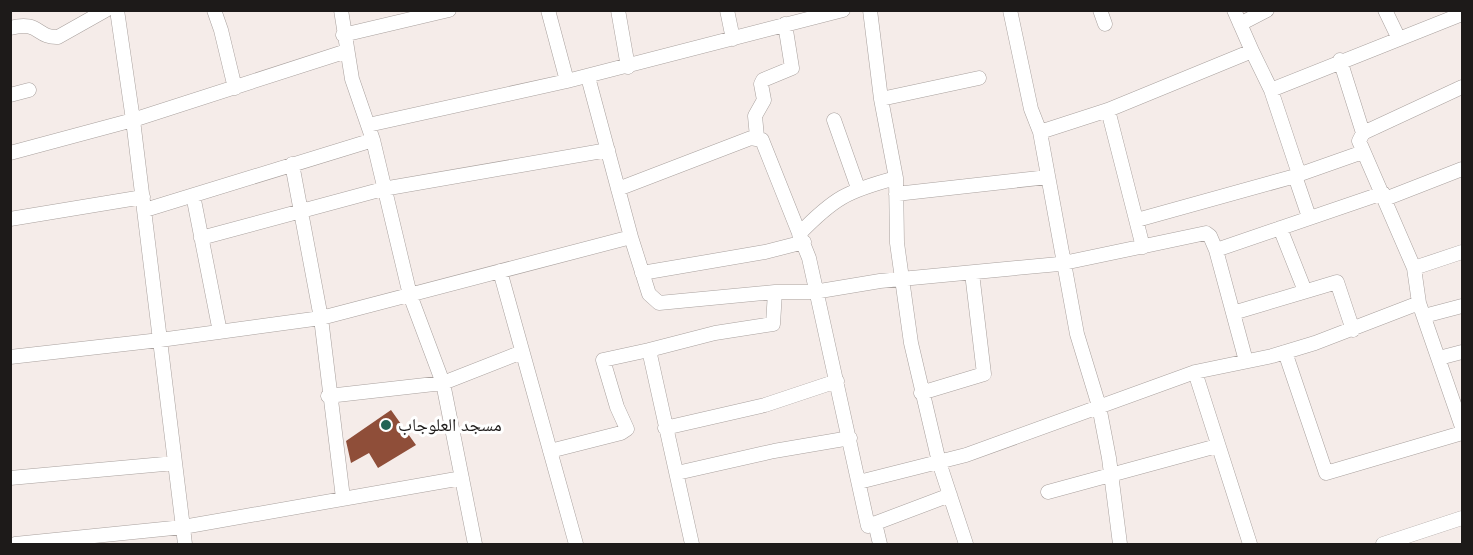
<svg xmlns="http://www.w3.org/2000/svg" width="1473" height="555" viewBox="0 0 1473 555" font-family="'Open Sans','Noto Naskh Arabic',sans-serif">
  <rect width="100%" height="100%" fill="#f5ece9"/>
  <path fill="#8f4e39" d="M391 410 416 445 378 468 369 453 351 463 346 441Z"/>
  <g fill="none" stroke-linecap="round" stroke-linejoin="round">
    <defs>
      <path id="minor" d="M117 10 133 120 185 544
        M214 10 221 30 235 88
        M341 10 352 79 373 140 410 295 443 383 475 544
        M548 10 567 81 843 10
        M618 10 628 67
        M727 10 733 39
        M870 10 881 99 896 178 897 243 911 343 939 462 966 544
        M1010 10 1031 109 1040 132 1077 334 1099 406 1109 458 1120 544
        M1100 10 1105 24
        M1234 10 1252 51
        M1385 10 1399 39
        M1240 24 1267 10
        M10 28C40 20 36 38 58 37L106 10
        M343 35 449 10
        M1340 60 1363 133
        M588 77 631 237 649 294 659 303 775 292H814L880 281 1059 264 1206 233 1210 236 1216 250 1246 361
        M1462 87 1363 133 1359 141 1414 268 1419 303 1462 427
        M1271 90 1462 14
        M10 95 29 90
        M881 99 979 78
        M1108 110 1143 247
        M834 120 858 188
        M368 125 567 81
        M1040 132 1108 110 1252 51 1271 90 1299 174
        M757 137 755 116 764 100 761 84 763 80 792 68 785 24
        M10 153 133 120 347 51
        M292 164 321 318 343 498
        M1295 176 1309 217
        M618 189 751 138 762 140 809 258 868 526 950 495
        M896 194 1048 177
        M193 195 220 332
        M1385 199 1462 169
        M145 210 373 140
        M10 219 143 197
        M1137 220 1292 177 1363 152
        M1280 228 1305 291
        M799 234C834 198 847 191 896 178
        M201 238 383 189 608 150
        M1216 250 1383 193
        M1414 268 1462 252
        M500 271 576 544
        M642 273 765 252 804 242
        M1233 313 1337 282 1353 330
        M1424 316 1462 306
        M1285 352 1326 473 1462 433
        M10 357 160 340 321 318 631 237
        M1439 358 1462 352
        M1195 372 1250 544
        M921 393 984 374 972 273
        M328 396 443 383 522 352
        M665 428 765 405 837 381
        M550 451 621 433 627 429 617 407 603 360 649 350
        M677 473 774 451 850 438
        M10 478 175 463
        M859 482 966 455 1195 372 1272 356 1315 343 1419 303
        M1048 492 1217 446
        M875 523 880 544
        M15 544 183 527 462 478
        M692 544 649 350 715 333 773 324 775 292
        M1383 544 1462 518"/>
    </defs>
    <use href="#minor" stroke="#a9a19e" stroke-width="15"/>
    <use href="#minor" stroke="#fff" stroke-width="14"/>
  </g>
  <circle fill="#236454" stroke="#fff" stroke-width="2" cx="386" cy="425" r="6"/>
  <g text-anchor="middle" stroke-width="6" stroke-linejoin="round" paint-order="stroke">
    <g font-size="18" fill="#1d1a19" stroke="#fff" text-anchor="start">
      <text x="398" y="431">مسجد العلوجاب</text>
    </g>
  </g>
  <rect width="1473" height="555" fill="none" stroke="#1d1a19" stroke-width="24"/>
</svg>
